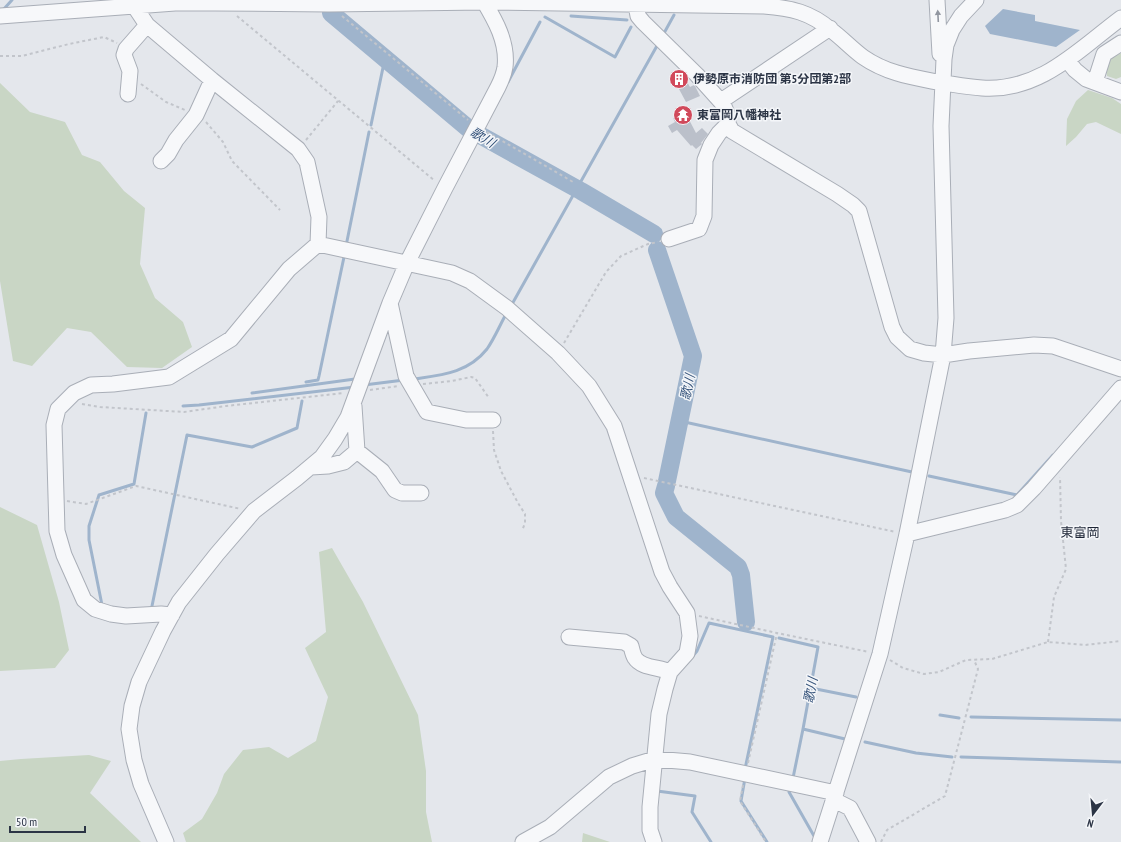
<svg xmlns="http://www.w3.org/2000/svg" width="1121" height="842" viewBox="0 0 1121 842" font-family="'PT Sans Narrow','Noto Sans JP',sans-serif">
  <rect width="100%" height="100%" fill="#e4e7ec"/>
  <path fill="#c9d6c5" d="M1121 53V77L1116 79 1107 76 1105 66 1106 61Z
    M0 83 30 112 65 122 82 155 100 162 124 191 145 208 140 264 155 298 183 322 192 347 162 368 127 367 91 332 67 328 32 366 13 361 0 281Z
    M1088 90 1112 98 1121 104V134L1096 122 1087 124 1076 137 1066 146 1067 119 1076 101Z
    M0 507 37 525 59 602 69 650 55 668 0 671Z
    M332 548 363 602 418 715 426 771V812L432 842H186L183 833 202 819 217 793 224 774 243 750 269 747 288 758 316 741 328 697 305 648 326 632 319 552Z
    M89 755 111 761 90 793 141 842H0V761L21 759Z
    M583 833 610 842H582Z"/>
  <path fill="#9fb4cc" d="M1003 9 1035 15V21L1080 30 1056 47 990 34 985 26Z"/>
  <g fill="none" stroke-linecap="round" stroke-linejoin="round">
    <path stroke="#9fb4cc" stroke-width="3" d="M3 10 12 0
      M571 16 627 20
      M545 17 615 57 631 27
      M663 35 674 15
      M508 82 540 22
      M371 125 385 58
      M346 246 369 132
      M511 306 658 44
      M414 379C442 375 468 373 487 349 494 339 499 327 505 316
      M306 382 318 380 319 376 344 257
      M364 385 404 380
      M252 393 355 379 356 378
      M183 406 199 405 355 387
      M680 421 912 472
      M929 476 1017 495 1053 455
      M102 605 89 540V526L99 495 134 484 146 413
      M152 606 187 435 252 447 297 428 302 401
      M779 638 818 647 803 729 845 739
      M692 657 697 651 709 623 773 637 745 769
      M811 688 856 697
      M940 715 959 718
      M971 717 1121 720
      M865 742 916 753 952 757
      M961 757 1121 762
      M745 778 741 801 767 842
      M793 778 803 729
      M657 791 695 796 692 812 711 842
      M789 792 814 836"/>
    <path stroke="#9fb4cc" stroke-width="18" d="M331 13 469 129 581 191 654 234
      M657 250 693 356 667 481
      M666 486 664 493 676 517 738 567 741 575 746 622"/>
  </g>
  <path fill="#bbc0ca" d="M682 73 690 87 694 85 695 86 700 96 686 102 673 78Z
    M685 112 696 133 702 128 708 134 701 143 702 144 696 149 692 145 691 146 677 130 672 133 668 126 675 122 673 118Z"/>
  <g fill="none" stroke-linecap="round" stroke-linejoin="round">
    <defs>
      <path id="minor" d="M134 0 135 7 147 25 212 80 298 149 307 162 319 217 318 244
        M937 0 940 54
        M636 5 638 16 643 22 697 75 723 104 728 116V124L732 131 837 194 853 205 859 211 892 327 897 337 910 349 924 353 943 355 969 351 1034 345 1053 346 1121 369
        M0 16 175 3H215L329 4 484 2 764 6C791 8 810 12 831 30 842 38 852 49 863 57 886 73 911 77 937 82 952 84 967 87 982 88 1040 92 1078 50 1121 18
        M1067 60 1075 70 1086 79 1121 92
        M1095 82 1104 54 1121 43
        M128 94 130 71 124 55 126 49 147 25
        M721 101 830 28
        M161 161 168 154 176 140 196 115 212 80
        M669 239 699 229 704 216 705 160 711 145 719 133 728 124
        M390 303 406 376 427 412 466 420H493
        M354 406 357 451 382 471 395 490 402 493H421
        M311 467 328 466 344 462 357 451
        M907 534 1005 510 1017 505 1034 488 1121 388
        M172 615 161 614 126 616 111 614 95 609 84 600 64 555 57 531 54 425 58 409 74 393 91 385 113 384 169 377 231 339 289 269 318 244 452 273 470 281 507 308 558 353 589 386 614 426 662 572 670 587 687 613 690 636 687 653 670 672 665 689 659 714 650 807V830L654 842
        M569 637 624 642 631 646C632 650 633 655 635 658 641 668 659 667 670 672
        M834 800 850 808 868 842
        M166 842 141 784 134 760 129 729 132 706 139 682 163 631 179 602 217 554 254 511 297 478 322 457 335 439 348 417 390 303 407 263 445 188 498 87C501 81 504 74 505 67 508 42 495 20 483 0
        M523 842 550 827 609 777 632 766 655 759 690 762 836 793
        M820 842 880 654 907 534 943 355 946 318 941 126 944 59 946 45 952 30 961 16 976 0"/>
    </defs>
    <use href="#minor" stroke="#a9aeb7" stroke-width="17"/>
    <path stroke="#c2c5cb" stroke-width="2" stroke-dasharray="3 3" stroke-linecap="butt" d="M237 16 435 181
      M342 16 468 120
      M0 56H22L69 44 104 37 117 43
      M141 84 166 102 185 110
      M206 122 223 142 232 161 280 210
      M487 132 573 182
      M306 140 338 101
      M564 343 606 272 621 256 648 244 658 242
      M423 384 452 381 471 377 475 378 489 398
      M370 390 399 386
      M82 404 100 407 184 412 226 406 344 393
      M493 431 494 450 501 471 518 503 525 514V523L522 531
      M644 478 896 532
      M67 501 86 504 136 486 241 509
      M699 616 777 633 869 652
      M1048 642 1054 597 1066 569 1061 521 1060 477
      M890 660 903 668 924 674 939 672 966 660 992 659 1048 642 1085 645 1121 641
      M748 763 777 633
      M743 785 740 801 766 842
      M881 842 887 830 945 796 978 669 974 660"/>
    <use href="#minor" stroke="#f7f8fa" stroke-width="15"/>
  </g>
  <defs><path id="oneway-solid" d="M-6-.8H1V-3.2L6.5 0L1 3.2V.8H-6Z"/></defs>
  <use fill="#9196a0" href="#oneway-solid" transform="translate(938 16) rotate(-93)"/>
  <defs>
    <symbol id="building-disc" viewBox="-11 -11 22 22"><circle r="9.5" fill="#d1495b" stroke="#f4f6f9"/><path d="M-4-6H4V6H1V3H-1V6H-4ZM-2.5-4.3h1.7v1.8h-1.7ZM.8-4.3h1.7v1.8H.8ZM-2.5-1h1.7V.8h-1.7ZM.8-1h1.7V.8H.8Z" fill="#fff"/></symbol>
    <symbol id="temple-disc" viewBox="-11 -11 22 22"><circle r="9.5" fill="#d1495b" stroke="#f4f6f9"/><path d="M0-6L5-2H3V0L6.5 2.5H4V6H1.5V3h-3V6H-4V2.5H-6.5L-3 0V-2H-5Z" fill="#fff"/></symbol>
  </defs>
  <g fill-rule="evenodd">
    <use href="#building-disc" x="668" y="68" width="22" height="22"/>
    <use href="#temple-disc" x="672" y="104" width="22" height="22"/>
  </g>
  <g text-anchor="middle" stroke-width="3" stroke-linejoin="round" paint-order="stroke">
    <g font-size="12" font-weight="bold" fill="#2b3445" stroke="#f4f6f9" text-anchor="start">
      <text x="693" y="83">伊勢原市消防団 第5分団第2部</text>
      <text x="697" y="119">東富岡八幡神社</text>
    </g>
    <g font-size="13" font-style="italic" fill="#34527a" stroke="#f4f6f9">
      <text transform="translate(483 137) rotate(31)" y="5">歌川</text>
      <text transform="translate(687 387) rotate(-78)" y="5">歌川</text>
      <text transform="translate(810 690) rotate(-79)" y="5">歌川</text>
    </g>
    <g font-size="13" fill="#1d2536" stroke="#f4f6f9">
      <text x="1080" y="537">東富岡</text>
    </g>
  </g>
  <g transform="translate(1093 814) rotate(196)" stroke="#f4f6f9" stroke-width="3" paint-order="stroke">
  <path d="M0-3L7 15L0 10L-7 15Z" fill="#2b3445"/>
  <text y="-6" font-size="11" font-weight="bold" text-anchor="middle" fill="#2b3445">N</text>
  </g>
  <path d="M10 826v6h75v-6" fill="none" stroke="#2b3445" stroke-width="2"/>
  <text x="16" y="826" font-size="12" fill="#2b3445" stroke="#f4f6f9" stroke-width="3" paint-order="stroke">50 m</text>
</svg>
